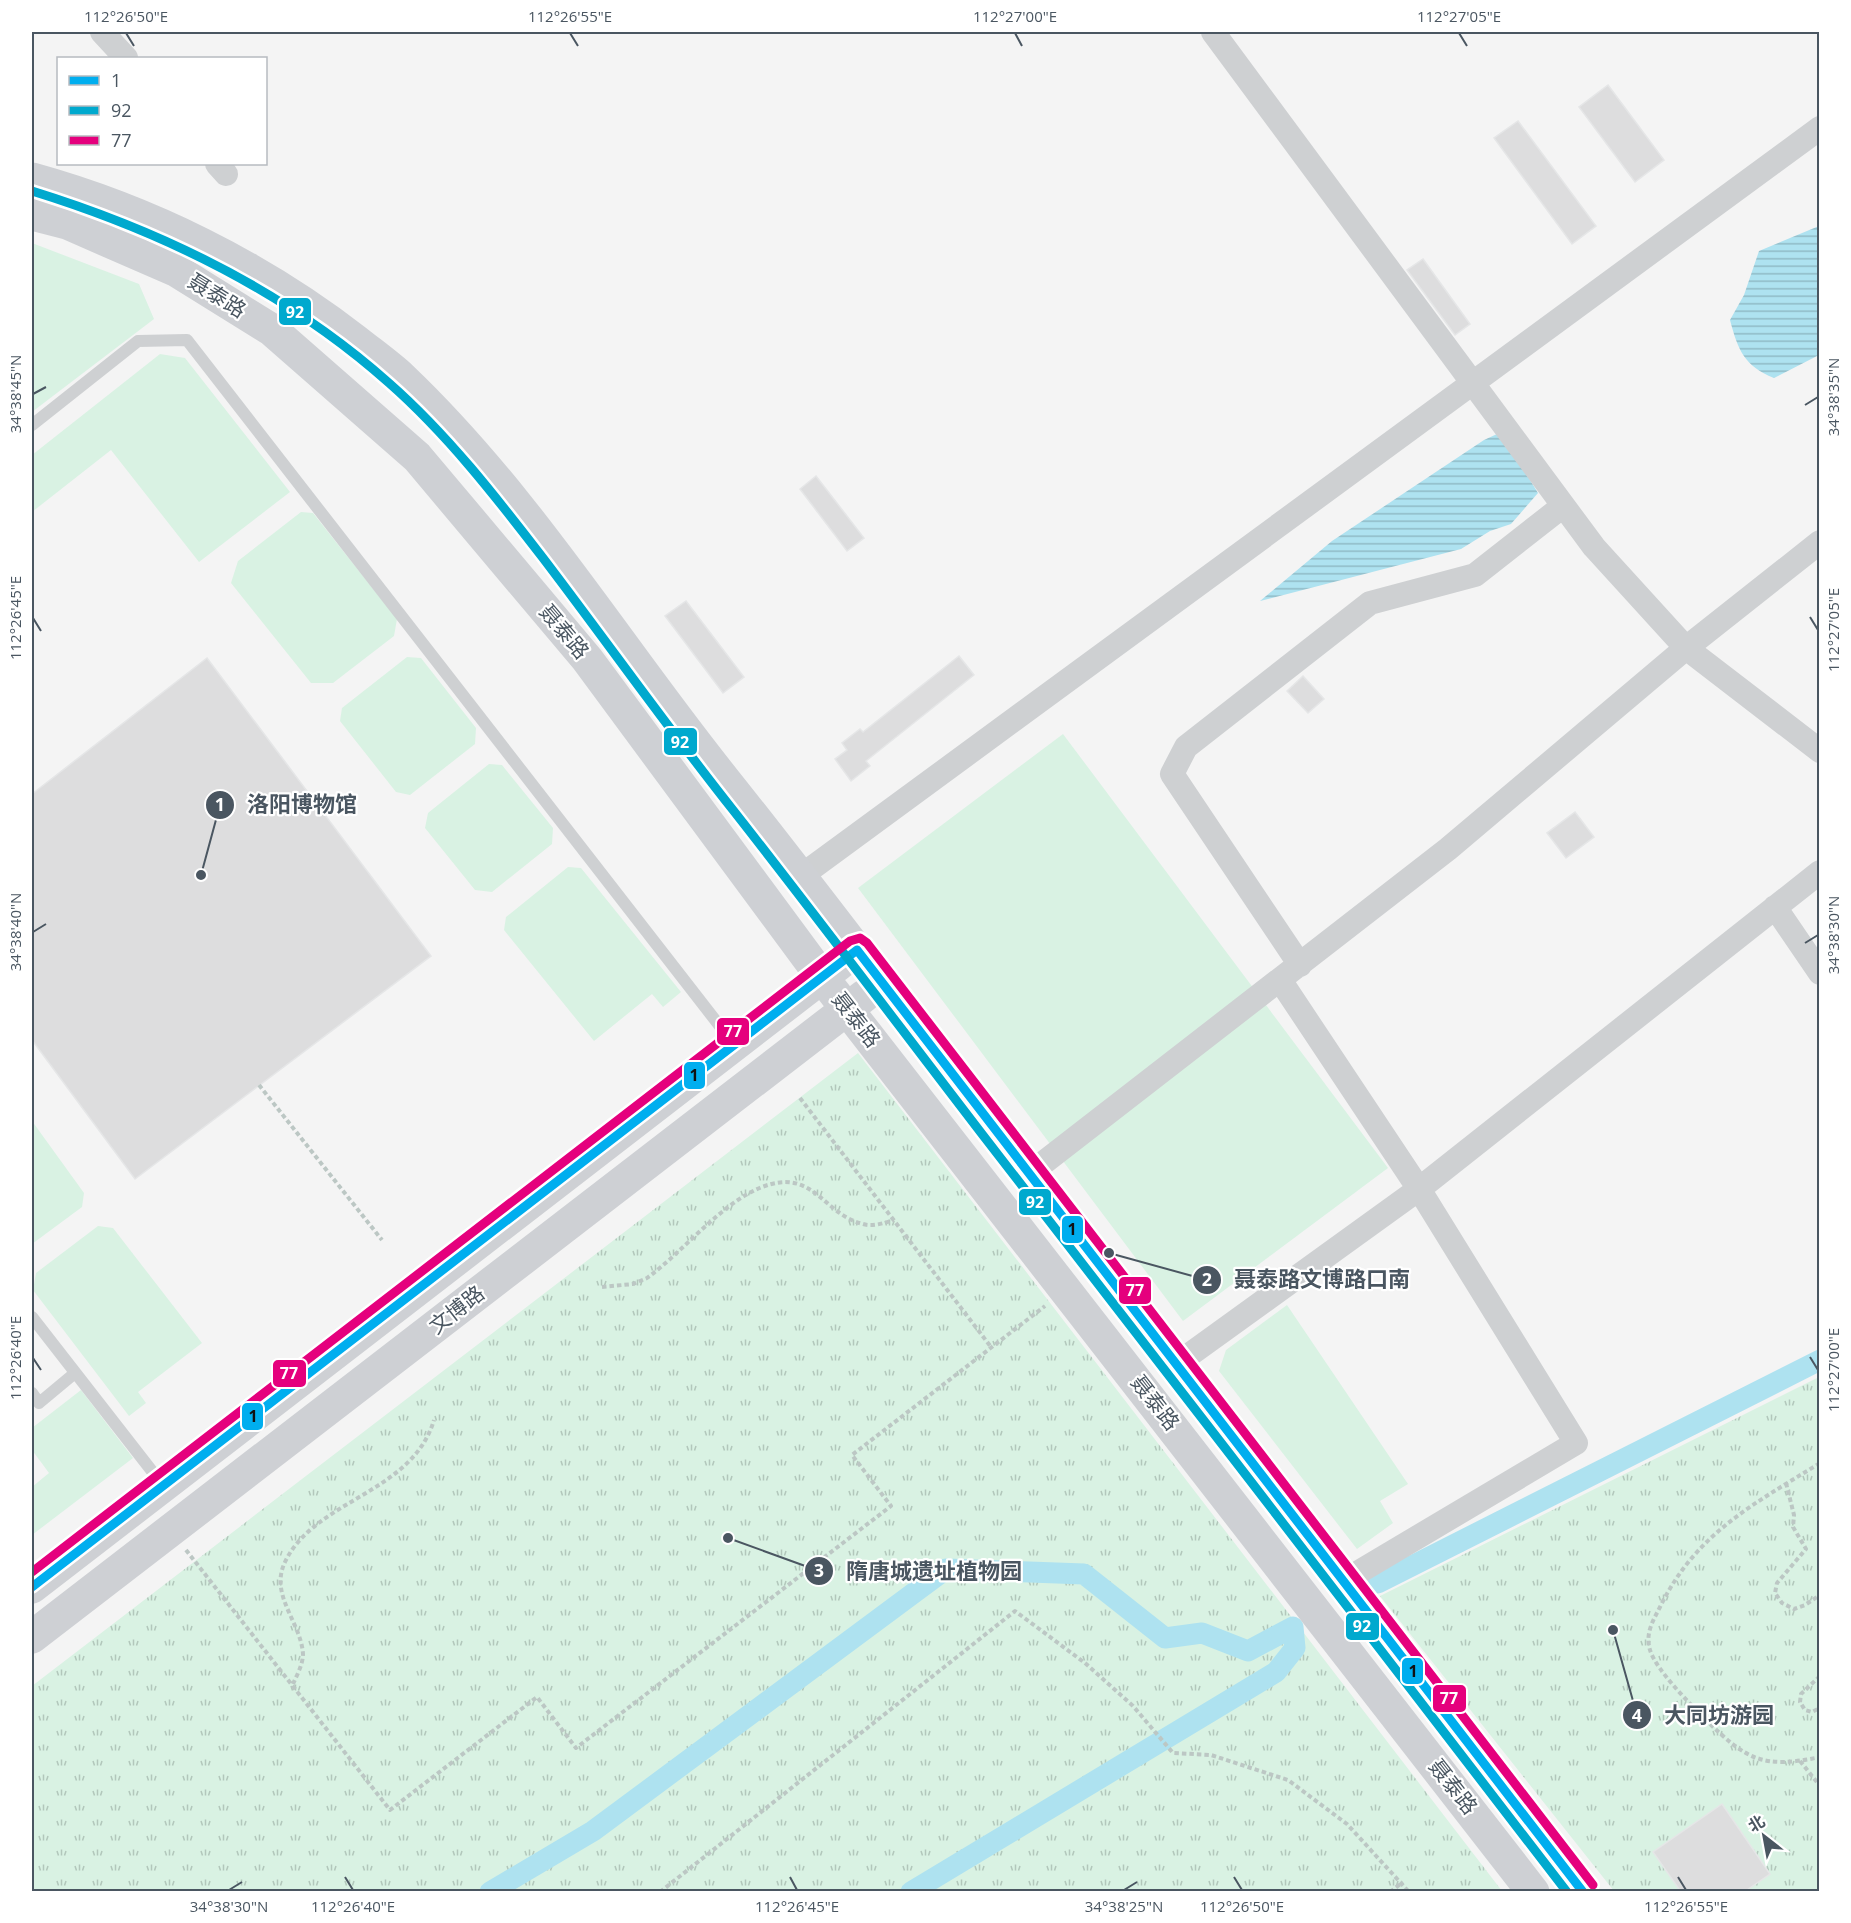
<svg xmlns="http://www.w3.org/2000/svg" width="1851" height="1923" viewBox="0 0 1851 1923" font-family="'Open Sans','Noto Sans SC',sans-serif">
  <defs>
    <pattern id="park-tufts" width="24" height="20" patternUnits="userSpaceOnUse" patternTransform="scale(1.5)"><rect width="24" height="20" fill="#d9f2e3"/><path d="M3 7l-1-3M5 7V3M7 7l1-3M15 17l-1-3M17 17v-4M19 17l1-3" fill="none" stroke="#b2c7bb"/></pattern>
    <pattern id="water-rules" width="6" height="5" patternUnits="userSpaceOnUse" patternTransform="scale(1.5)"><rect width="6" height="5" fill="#aee2f0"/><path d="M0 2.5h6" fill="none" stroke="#90bac6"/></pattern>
  </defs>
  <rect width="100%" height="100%" fill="#f4f4f4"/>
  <path fill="#d9f2e3" d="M32 243 139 284 154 319 32 412Z
    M160 354 185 358 290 492 199 562 111 450 32 512V455Z
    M301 512 313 513 397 619 394 636 333 683H311L231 583 238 561Z
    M407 657 421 658 476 728 475 744 410 795 396 792 340 721 342 708Z
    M1063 734 1388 1168 1183 1321 858 888Z
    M489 764 502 765 553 828 552 844 492 892 475 890 425 828 428 813Z
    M568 867 581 868 681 992 663 1007 652 994 594 1041 504 930 506 917Z
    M32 1121 84 1193 82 1207 32 1244Z
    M98 1226 113 1228 202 1343 138 1392 146 1403 129 1416 33 1290 36 1273Z
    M1287 1305 1408 1484 1380 1501 1393 1523 1357 1549 1219 1371 1226 1350Z
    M81 1390 133 1458 32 1535V1487L49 1473 32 1450V1428Z"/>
  <path fill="url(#park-tufts)" d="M858 1053 1502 1891H32V1686Z
    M1819 1377V1891H1614L1380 1596Z"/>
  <path fill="url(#water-rules)" d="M1819 226V355L1774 378C1744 366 1738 350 1730 320L1744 295 1759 251Z
    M1497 434 1506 441 1538 493 1511 524 1490 531 1461 549 1260 601 1332 541 1484 440Z"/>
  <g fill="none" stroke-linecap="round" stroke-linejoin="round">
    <path stroke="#aee2f0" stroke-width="21" d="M1378 1583 1820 1360
      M490 1892 593 1831 946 1569 1084 1574 1165 1638 1202 1633 1248 1651 1293 1627 1295 1648 1276 1672 911 1892"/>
  </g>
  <path fill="#ddddde" stroke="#e5e6e7" stroke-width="1.5" d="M1608 85 1664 160 1635 182 1579 107Z
    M1518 121 1596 226 1572 244 1494 138Z
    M1423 259 1470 324 1455 335 1407 270Z
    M816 476 864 538 847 551 800 489Z
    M686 601 744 677 723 693 665 616Z
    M959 656 974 675 866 761 870 766 851 781 835 759 847 750 842 743 860 729 863 732Z
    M207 658 431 956 135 1179 32 1040V794Z
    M1303 676 1324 699 1308 713 1287 691Z
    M1575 812 1594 837 1566 858 1547 833Z
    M1722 1804 1770 1874 1744 1892H1681L1653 1852Z"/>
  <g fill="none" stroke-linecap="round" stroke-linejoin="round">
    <path stroke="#bcc7c4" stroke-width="4" stroke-dasharray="4.5 3" stroke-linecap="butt" d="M259 1085 382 1240
      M800 1098 991 1347
      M602 1287 633 1284 647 1278C683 1252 721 1203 762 1187 814 1167 822 1214 863 1224 873 1227 884 1223 894 1220
      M1820 1463C1754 1504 1696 1533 1660 1607 1653 1621 1645 1633 1650 1650 1656 1670 1691 1705 1707 1721 1747 1760 1763 1769 1820 1757
      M1786 1483 1794 1515 1793 1527 1806 1549 1777 1583 1775 1593 1782 1603 1794 1609 1805 1605 1820 1595
      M186 1550 390 1810 537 1697 576 1748 891 1506 852 1455 1045 1306
      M1820 1676 1801 1694 1800 1702 1805 1710 1812 1712 1820 1708
      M293 1684C297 1675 303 1664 303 1654 301 1622 269 1595 285 1562 315 1499 412 1494 434 1420
      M1800 1761 1820 1786
      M660 1892 1015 1611 1085 1663 1133 1706 1173 1753 1211 1755 1288 1780 1347 1824 1409 1892
      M1390 1892 1403 1882"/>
    <path stroke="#ced0d2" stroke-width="12" d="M32 425 138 341 187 340 733 1043
      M32 1317 162 1484
      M32 1393 39 1403 75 1373"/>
    <path stroke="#ced0d2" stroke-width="24" d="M102 32 126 58
      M1213 32 1594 547 1686 648 1820 751
      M217 164 226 174
      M801 876 1820 128
      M1775 907 1820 973
      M1300 965 1172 774 1186 747 1370 603 1475 575 1563 506
      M1280 980 1419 1189 1576 1443 1342 1582
      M1029 1174 1448 849 1686 648 1820 542
      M1178 1363 1419 1189 1820 872"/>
    <path stroke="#ced0d4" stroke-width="33" d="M32 179C148 211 261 267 356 341 371 353 388 365 402 378 527 497 618 648 726 782 829 911 927 1044 1028 1173 1215 1411 1397 1653 1583 1892
      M32 214 67 223 177 271 272 330 417 457 587 659 822 977 1533 1892
      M32 1587 839 964
      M32 1637 864 996"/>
    <defs>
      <path id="bus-1" d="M32 1587 857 950 1583 1892"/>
      <path id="bus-2" d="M32 191C161 231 287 292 389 383 447 434 496 497 543 558 607 642 667 727 733 810 817 917 899 1026 982 1134 1178 1386 1372 1639 1567 1892"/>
      <path id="bus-3" d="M32 1572 850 941 860 938 867 943 1593 1885"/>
    </defs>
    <use href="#bus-1" stroke="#fff" stroke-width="14"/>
    <use href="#bus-2" stroke="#fff" stroke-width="14"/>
    <use href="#bus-3" stroke="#fff" stroke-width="14"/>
    <use href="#bus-1" stroke="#00aeef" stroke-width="9"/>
    <use href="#bus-2" stroke="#00a9ce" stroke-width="9"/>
    <use href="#bus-3" stroke="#e5007d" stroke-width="9"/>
  </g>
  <path fill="none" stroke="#4a5661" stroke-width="2" d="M126 33 134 46M570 33 578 46M1015 33 1022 46M1459 33 1467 46M33 394 46 387M1805 405 1818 397M1810 617 1818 630M33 618 41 631M33 932 46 924M1805 943 1818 935M1810 1357 1818 1370M33 1358 41 1370M345 1877 353 1890M790 1877 797 1890M1234 1877 1242 1890M1678 1877 1686 1890M229 1890 242 1882M1124 1890 1137 1882"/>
  <g text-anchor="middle" stroke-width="4.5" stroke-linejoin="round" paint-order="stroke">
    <g font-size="21" fill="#4a5661" stroke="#fff">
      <text transform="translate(217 296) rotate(32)" y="7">聂泰路</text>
      <text transform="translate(564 632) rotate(50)" y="7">聂泰路</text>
      <text transform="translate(856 1020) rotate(52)" y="7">聂泰路</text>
      <text transform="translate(457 1310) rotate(-38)" y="7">文博路</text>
      <text transform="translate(1155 1403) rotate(52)" y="7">聂泰路</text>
      <text transform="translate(1453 1787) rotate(52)" y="7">聂泰路</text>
    </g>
  </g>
  <path fill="none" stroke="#4a5661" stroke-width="2" d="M201 875L220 805M1109 1253L1207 1280M728 1538L819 1571M1613 1630L1637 1715"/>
  <g fill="#4a5661" stroke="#fff" stroke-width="2">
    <circle cx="201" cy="875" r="6"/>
    <circle cx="1109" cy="1253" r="6"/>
    <circle cx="728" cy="1538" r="6"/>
    <circle cx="1613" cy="1630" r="6"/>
    <circle cx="220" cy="805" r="15"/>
    <circle cx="1207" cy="1280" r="15"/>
    <circle cx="819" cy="1571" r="15"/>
    <circle cx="1637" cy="1715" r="15"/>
  </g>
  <g font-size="18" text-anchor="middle" font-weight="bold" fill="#fff">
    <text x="220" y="811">1</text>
    <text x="1207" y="1286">2</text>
    <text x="819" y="1577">3</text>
    <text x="1637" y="1722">4</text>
  </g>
  <g font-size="22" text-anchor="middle" font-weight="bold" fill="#4a5661" stroke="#fff" stroke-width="4.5" stroke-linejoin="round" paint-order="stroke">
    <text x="302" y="812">洛阳博物馆</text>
    <text x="1322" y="1287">聂泰路文博路口南</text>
    <text x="934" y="1579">隋唐城遗址植物园</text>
    <text x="1719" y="1723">大同坊游园</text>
  </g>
  <g stroke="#fff" stroke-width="2">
    <rect x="278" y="297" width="34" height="29" rx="6" fill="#00a9ce"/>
    <rect x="663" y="727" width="35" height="29" rx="6" fill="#00a9ce"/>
    <rect x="716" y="1017" width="34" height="29" rx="6" fill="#e5007d"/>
    <rect x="683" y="1061" width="23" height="29" rx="6" fill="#00aeef"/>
    <rect x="1018" y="1188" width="34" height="28" rx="6" fill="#00a9ce"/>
    <rect x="1061" y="1215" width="23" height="29" rx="6" fill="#00aeef"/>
    <rect x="1118" y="1276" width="34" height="29" rx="6" fill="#e5007d"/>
    <rect x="272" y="1359" width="35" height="29" rx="6" fill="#e5007d"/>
    <rect x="241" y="1402" width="23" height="29" rx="6" fill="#00aeef"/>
    <rect x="1345" y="1612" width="35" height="29" rx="6" fill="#00a9ce"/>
    <rect x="1401" y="1657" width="23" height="28" rx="6" fill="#00aeef"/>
    <rect x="1432" y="1684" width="35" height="29" rx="6" fill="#e5007d"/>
  </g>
  <g font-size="16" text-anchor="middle" font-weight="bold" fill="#fff">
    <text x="295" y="318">92</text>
    <text x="680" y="748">92</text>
    <text x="733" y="1037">77</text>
    <text x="1035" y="1208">92</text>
    <text x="1135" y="1296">77</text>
    <text x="289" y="1379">77</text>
    <text x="1362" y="1632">92</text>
    <text x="1449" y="1704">77</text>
  </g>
  <g font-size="16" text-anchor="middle" font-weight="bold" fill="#111">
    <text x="694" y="1081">1</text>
    <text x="1072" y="1235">1</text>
    <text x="253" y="1422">1</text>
    <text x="1413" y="1677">1</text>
  </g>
  <rect width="1851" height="1923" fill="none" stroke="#ffffff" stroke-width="66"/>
  <rect x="57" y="57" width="210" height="108" fill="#ffffff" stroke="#b7bbc0" stroke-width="1.5"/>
  <rect x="69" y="76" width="30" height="9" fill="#00aeef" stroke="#b7bbc0" stroke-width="1.5"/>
  <text x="111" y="87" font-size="18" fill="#4a5661">1</text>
  <rect x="69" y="106" width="30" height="9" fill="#00a9ce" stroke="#b7bbc0" stroke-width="1.5"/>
  <text x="111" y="117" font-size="18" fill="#4a5661">92</text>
  <rect x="69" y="136" width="30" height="9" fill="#e5007d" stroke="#b7bbc0" stroke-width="1.5"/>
  <text x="111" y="147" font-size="18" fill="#4a5661">77</text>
  <g transform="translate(1764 1836) rotate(329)" stroke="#ffffff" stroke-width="4.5" paint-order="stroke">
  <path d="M0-4.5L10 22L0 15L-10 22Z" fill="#4a5661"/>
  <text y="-9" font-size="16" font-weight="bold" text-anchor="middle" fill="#4a5661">北</text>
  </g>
  <rect x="33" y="33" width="1785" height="1857" fill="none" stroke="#4a5661" stroke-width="2"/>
  <g font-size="15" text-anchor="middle" fill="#4a5661">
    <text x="126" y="22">112°26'50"E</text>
    <text x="570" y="22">112°26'55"E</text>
    <text x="1015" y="22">112°27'00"E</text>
    <text x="1459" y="22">112°27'05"E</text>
    <text transform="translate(16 394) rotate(-90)" y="5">34°38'45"N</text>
    <text transform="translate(1834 397) rotate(-90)" y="5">34°38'35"N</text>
    <text transform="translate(16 618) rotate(-90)" y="5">112°26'45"E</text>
    <text transform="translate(1834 630) rotate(-90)" y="5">112°27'05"E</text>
    <text transform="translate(16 932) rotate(-90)" y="5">34°38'40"N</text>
    <text transform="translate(1834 935) rotate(-90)" y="5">34°38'30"N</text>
    <text transform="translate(16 1358) rotate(-90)" y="5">112°26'40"E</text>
    <text transform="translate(1834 1370) rotate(-90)" y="5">112°27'00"E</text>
    <text x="229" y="1912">34°38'30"N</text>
    <text x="353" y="1912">112°26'40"E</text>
    <text x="797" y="1912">112°26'45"E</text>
    <text x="1124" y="1912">34°38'25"N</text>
    <text x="1242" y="1912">112°26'50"E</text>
    <text x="1686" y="1912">112°26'55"E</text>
  </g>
</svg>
